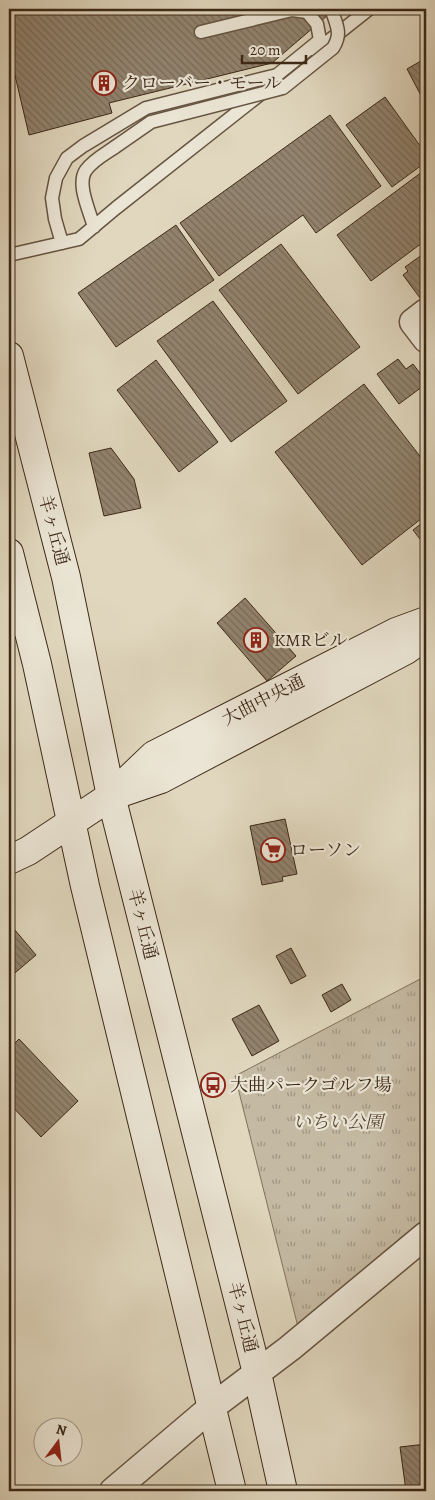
<svg xmlns="http://www.w3.org/2000/svg" width="435" height="1500" viewBox="0 0 435 1500" font-family="Alegreya,'Noto Serif JP',serif">
  <defs>
    <pattern id="park-tufts" width="24" height="20" patternUnits="userSpaceOnUse" patternTransform="scale(1.25)"><rect width="24" height="20" fill="#c4b9a2"/><path d="M3 7l-1-3M5 7V3M7 7l1-3M15 17l-1-3M17 17v-4M19 17l1-3" fill="none" stroke="#a09683"/></pattern>
    <pattern id="building-back-hatch" width="6" height="6" patternUnits="userSpaceOnUse" patternTransform="scale(1.25)"><rect width="6" height="6" fill="#92836e"/><path d="M-1 5l2 2M0 0l6 6M5-1l2 2" fill="none" stroke="#786b59"/></pattern>
  </defs>
  <rect width="100%" height="100%" fill="#e0d7be"/>
  <filter id="stains"><feTurbulence type="fractalNoise" baseFrequency=".004" numOctaves="4"/><feColorMatrix values="0 0 0 0 .2 0 0 0 0 .09 0 0 0 0 .02 0 0 0 .5 -.17"/></filter>
  <radialGradient id="worn" r=".72"><stop offset=".6" stop-color="#630" stop-opacity="0"/><stop offset="1" stop-color="#630" stop-opacity=".3"/></radialGradient>
  <path fill="url(#park-tufts)" stroke="#80715c" d="M426 976V1235L301 1339 235 1076Z"/>
  <path fill="url(#building-back-hatch)" stroke="#3d2917" d="M9 9H335L272 63 109 103 112 113 29 135 9 50Z
    M426 58V105L407 69Z
    M385 97 426 154V162L392 187 346 125Z
    M330 115 381 186 316 233 303 215 219 276 180 223Z
    M426 169V240L371 281 337 235Z
    M176 225 214 280 116 347 78 293Z
    M281 244 360 347 298 394 219 290Z
    M426 252V293L420 298 403 275 408 271 405 267Z
    M213 301 287 401 231 442 157 341Z
    M398 359 406 369 413 364 426 381V384L399 404 377 374Z
    M156 360 218 442 179 472 117 390Z
    M364 384 426 464V515L362 565 275 452Z
    M111 448 134 479 141 508 104 516 89 453Z
    M426 520V547L413 530Z
    M245 598 296 656 267 681 217 623Z
    M285 819 297 874 282 877 283 881 262 885 250 826Z
    M9 923 36 955 9 978Z
    M291 948 306 976 291 984 276 956Z
    M342 984 351 1000 331 1012 322 995Z
    M259 1005 279 1041 252 1056 232 1019Z
    M19 1039 78 1101 41 1137 9 1103V1049Z
    M426 1444V1491H406L400 1447Z"/>
  <g fill="none" stroke-linecap="round" stroke-linejoin="round">
    <defs>
      <path id="lane" d="M316 51 369 9
        M94 227C90 212 76 184 86 170 93 160 105 154 115 147
        M62 243 55 219 52 198 56 178 67 158 83 146 146 108 277 75 320 40 317 24 307 12 292 10 201 32
        M9 255 79 239 116 208 263 92
        M9 631 28 628"/>
      <path id="street" d="M426 312 413 322 426 339
        M113 1491 212 1407 290 1348 426 1235"/>
      <path id="secondary" d="M9 356 66 577 111 796 257 1373 283 1491
        M9 553 37 664 85 886 232 1491
        M120 793 161 779 406 650 426 636
        M9 860 28 851 111 796 154 755 396 632 426 621"/>
    </defs>
    <use href="#lane" stroke="#665441" stroke-width="15"/>
    <use href="#street" stroke="#665441" stroke-width="29"/>
    <use href="#secondary" stroke="#3d2917" stroke-width="30"/>
    <use href="#lane" stroke="#ebe5d5" stroke-width="12"/>
    <use href="#street" stroke="#ebe5d5" stroke-width="26"/>
    <use href="#secondary" stroke="#ebe5d5" stroke-width="28"/>
    <defs>
      <path id="lane-bridge" d="M115 147 151 122 283 88 333 48C342 34 337 26 332 11"/>
    </defs>
    <use href="#lane-bridge" stroke="#665441" stroke-width="15" stroke-linecap="butt"/>
    <use href="#lane-bridge" stroke="#ebe5d5" stroke-width="12"/>
  </g>
  <defs>
    <symbol id="building-ring" viewBox="-11 -11 22 22"><circle r="9.5" fill="#ebe5d5" stroke="#8f2418" stroke-width="1.5"/><path d="M-4-6H4V6H1V3H-1V6H-4ZM-2.5-4.3h1.7v1.8h-1.7ZM.8-4.3h1.7v1.8H.8ZM-2.5-1h1.7V.8h-1.7ZM.8-1h1.7V.8H.8Z" fill="#8f2418"/></symbol>
    <symbol id="supermarket-ring" viewBox="-11 -11 22 22"><circle r="9.5" fill="#ebe5d5" stroke="#8f2418" stroke-width="1.5"/><path d="M-6-5.5h2.5l.6 2H6L4.5 2H-2.5L-4.4-4H-6ZM-1.5 3.2a1.3 1.3 0 1 0 .1 0ZM3 3.2a1.3 1.3 0 1 0 .1 0Z" fill="#8f2418"/></symbol>
    <symbol id="bus-ring" viewBox="-11 -11 22 22"><circle r="9.5" fill="#ebe5d5" stroke="#8f2418" stroke-width="1.5"/><path d="M-5-6H5V4H4V6H2V4H-2V6H-4V4H-5ZM-3.5-4V0h7V-4ZM-3.5 1.2v1.5H-2V1.2ZM2 1.2v1.5H3.5V1.2Z" fill="#8f2418"/></symbol>
  </defs>
  <g fill-rule="evenodd">
    <use href="#building-ring" x="90" y="69" width="28" height="28"/>
    <use href="#building-ring" x="242" y="626" width="28" height="28"/>
    <use href="#supermarket-ring" x="259" y="836" width="28" height="28"/>
    <use href="#bus-ring" x="199" y="1071" width="28" height="28"/>
  </g>
  <g text-anchor="middle" stroke-width="4.5" stroke-linejoin="round" paint-order="stroke">
    <g font-size="18" fill="#3d2917" stroke="#ebe5d5" text-anchor="start">
      <text x="122" y="89">クローバー・モール</text>
      <text x="274" y="646">KMRビル</text>
      <text x="290" y="856">ローソン</text>
      <text x="230" y="1091">大曲パークゴルフ場</text>
    </g>
    <g font-size="18" fill="#3d2917" stroke="#ebe5d5">
      <text transform="translate(54 530) rotate(75)" y="6">羊ヶ丘通</text>
      <text transform="translate(263 700) rotate(-27)" y="6">大曲中央通</text>
      <text transform="translate(143 924) rotate(76)" y="6">羊ヶ丘通</text>
      <text transform="translate(243 1317) rotate(76)" y="6">羊ヶ丘通</text>
    </g>
    <g font-size="18" font-style="italic" fill="#584633" stroke="#ebe5d5">
      <text x="338" y="1128">いちい公園</text>
    </g>
  </g>
  <rect width="435" height="1500" fill="none" stroke="#e0d7be" stroke-width="30"/>
  <rect x="10" y="10" width="415" height="1480" fill="none" stroke="#3d2917" stroke-width="2.5"/>
  <rect x="15" y="15" width="405" height="1470" fill="none" stroke="#3d2917"/>
  <g transform="translate(58 1442) rotate(15)"><circle r="24" fill="#ebe5d5" stroke="#a59a89"/>
  <path d="M0-4L9 19L0 12L-9 19Z" fill="#8f2418"/>
  <text y="-8" font-size="14" font-weight="bold" text-anchor="middle" fill="#3d2917">N</text>
  </g>
  <path d="M242 55v8h64v-8" fill="none" stroke="#3d2917" stroke-width="2.5"/>
  <text x="250" y="55" font-size="15" fill="#3d2917" stroke="#ebe5d5" stroke-width="4" paint-order="stroke">20 m</text>
  <rect width="100%" height="100%" filter="url(#stains)"/>
  <rect width="100%" height="100%" fill="url(#worn)"/>
</svg>
